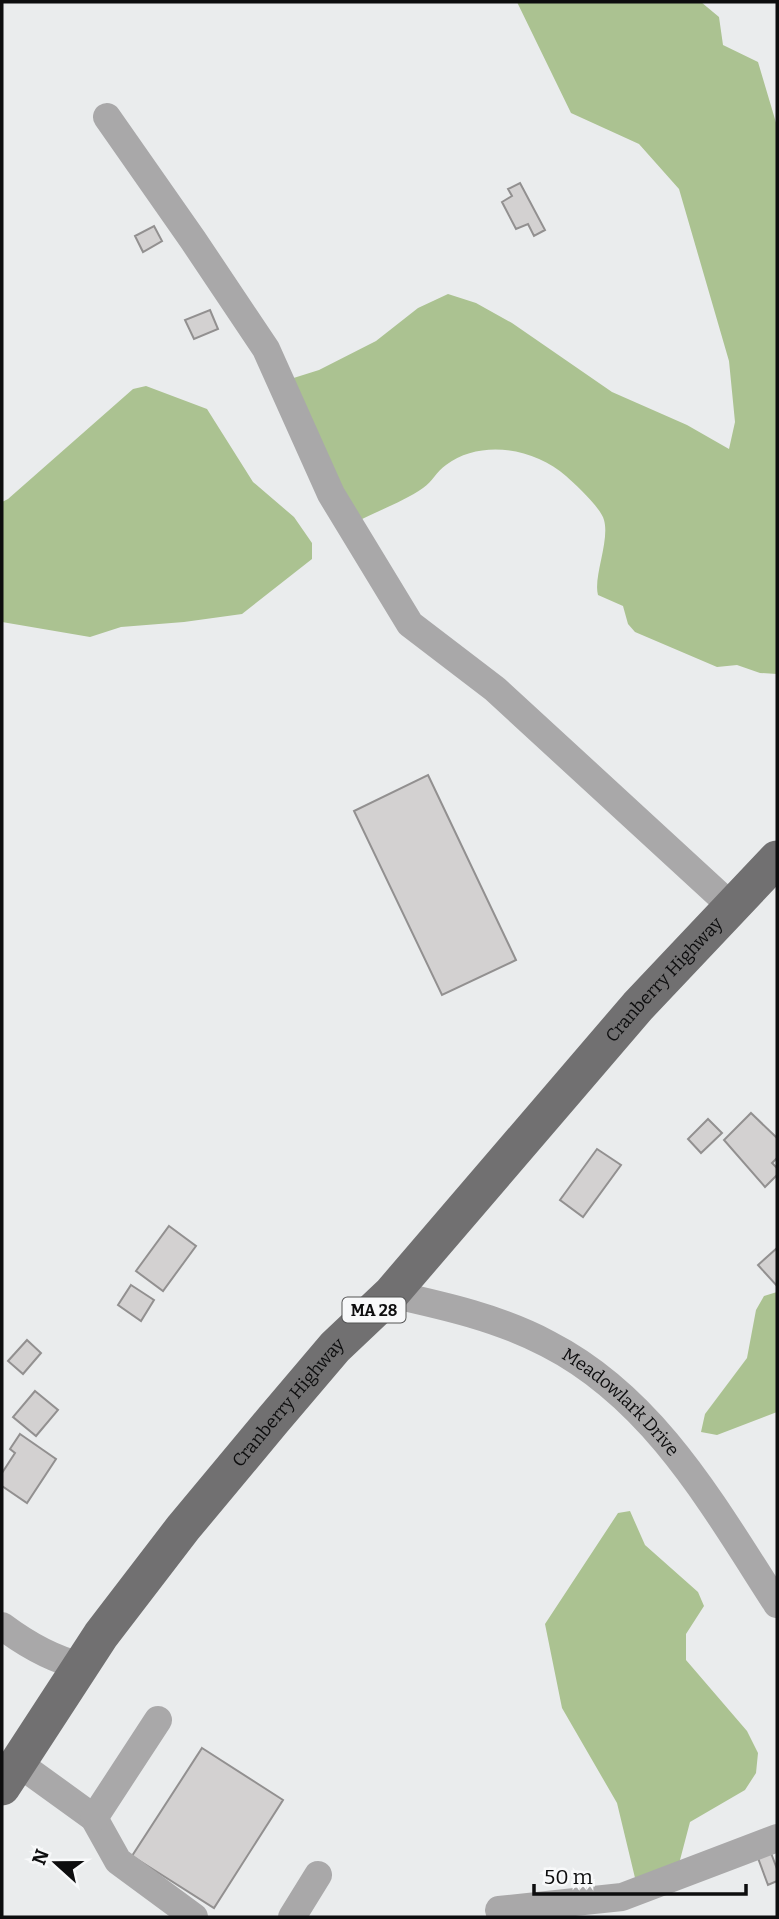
<svg xmlns="http://www.w3.org/2000/svg" width="779" height="1919" viewBox="0 0 779 1919" font-family="Bitter,serif">
  <rect width="100%" height="100%" fill="#eaeced"/>
  <path fill="#abc291" d="M517 2H701L719 17 723 45 758 62 777 126V674L760 673 737 665 717 667 635 632 628 624 623 606 598 595C593 577 610 541 604 520 601 508 576 485 566 476 534 448 481 439 446 465 437 471 432 482 423 488 403 502 377 511 356 522L284 381 319 370 376 341 418 308 448 294 476 303 512 323 612 392 687 425 729 449 735 422 729 361 679 189 639 144 571 113Z
    M146 386 207 409 253 482 294 517 312 543V559L242 614 184 622 121 627 90 637 2 622V502L8 499 133 389Z
    M777 1292V1412L717 1435 701 1432 705 1414 747 1358 756 1310 764 1296Z
    M630 1511 645 1545 698 1592 704 1606 686 1634V1660L747 1731 758 1753 756 1773 745 1790 690 1822 675 1879 636 1882 617 1803 562 1708 545 1624 618 1513Z"/>
  <path fill="#d3d1d1" stroke="#929090" stroke-width="2" d="M520 183 545 230 534 236 528 224 516 229 502 202 512 196 508 189Z
    M154 226 162 241 143 252 135 236Z
    M210 310 218 329 194 339 185 320Z
    M428 775 516 960 442 995 354 811Z
    M751 1113 777 1138V1158L772 1163 777 1168V1175L765 1187 724 1140Z
    M708 1119 722 1133 701 1153 688 1139Z
    M597 1149 621 1165 583 1217 560 1200Z
    M169 1226 196 1246 163 1291 136 1271Z
    M777 1248V1286L758 1265Z
    M131 1285 154 1300 141 1321 118 1305Z
    M27 1340 41 1353 23 1374 8 1361Z
    M35 1391 58 1410 36 1436 13 1417Z
    M20 1434 56 1459 27 1503 2 1486V1473L15 1453 10 1449Z
    M202 1748 283 1800 214 1908 132 1856Z
    M771 1853 777 1869V1881L768 1885 758 1858Z"/>
  <g fill="none" stroke-linecap="round" stroke-linejoin="round">
    <g stroke="#a9a8a9" stroke-width="28">
      <path d="M107 117 193 240 266 349 331 494 410 624 495 689 731 906"/>
      <path id="s1" d="M391 1294C445 1306 499 1318 548 1344 655 1399 714 1507 777 1604"/>
      <path d="M2 1626C26 1644 52 1659 81 1666"/>
      <path d="M18 1763 94 1818 118 1861 194 1917"/>
      <path d="M94 1818 158 1720"/>
      <path d="M499 1910 622 1897 777 1838"/>
      <path d="M292 1917 318 1875"/>
    </g>
    <path stroke="#717071" stroke-width="37" id="s2" d="M2 1787 101 1635 183 1528 273 1420 335 1347 391 1294 638 1006 777 859"/>
  </g>
  <g text-anchor="middle" stroke-width="5" stroke-linejoin="round" paint-order="stroke">
    <rect fill="#f8f9fa" stroke="#545455" stroke-width="2" x="342.5" y="1297.5" width="63" height="25" rx="5"/>
    <g font-size="16" font-weight="bold" fill="#0d0d0e">
      <text x="374" y="1316">MA 28</text>
    </g>
    <g font-size="18" fill="#0d0d0e" stroke="#f8f9fa">
      <text dy="6" stroke="none"><textPath href="#s2" startOffset="1046">Cranberry Highway</textPath></text>
      <text dy="6" stroke="none"><textPath href="#s2" startOffset="480">Cranberry Highway</textPath></text>
      <text dy="6" stroke="none"><textPath href="#s1" startOffset="259">Meadowlark Drive</textPath></text>
    </g>
  </g>
  <rect width="779" height="1919" fill="none" stroke="#0d0d0e" stroke-width="7"/>
  <g transform="translate(56 1863) rotate(291)" stroke="#f8f9fa" stroke-width="5" paint-order="stroke">
  <path d="M0-5L12 26L0 18L-12 26Z" fill="#0d0d0e"/>
  <text y="-10" font-size="19" font-weight="bold" text-anchor="middle" fill="#0d0d0e">N</text>
  </g>
  <path d="M534 1884v10h212v-10" fill="none" stroke="#0d0d0e" stroke-width="3.5"/>
  <text x="544" y="1884" font-size="21" fill="#0d0d0e" stroke="#f8f9fa" stroke-width="5" paint-order="stroke">50 m</text>
</svg>
